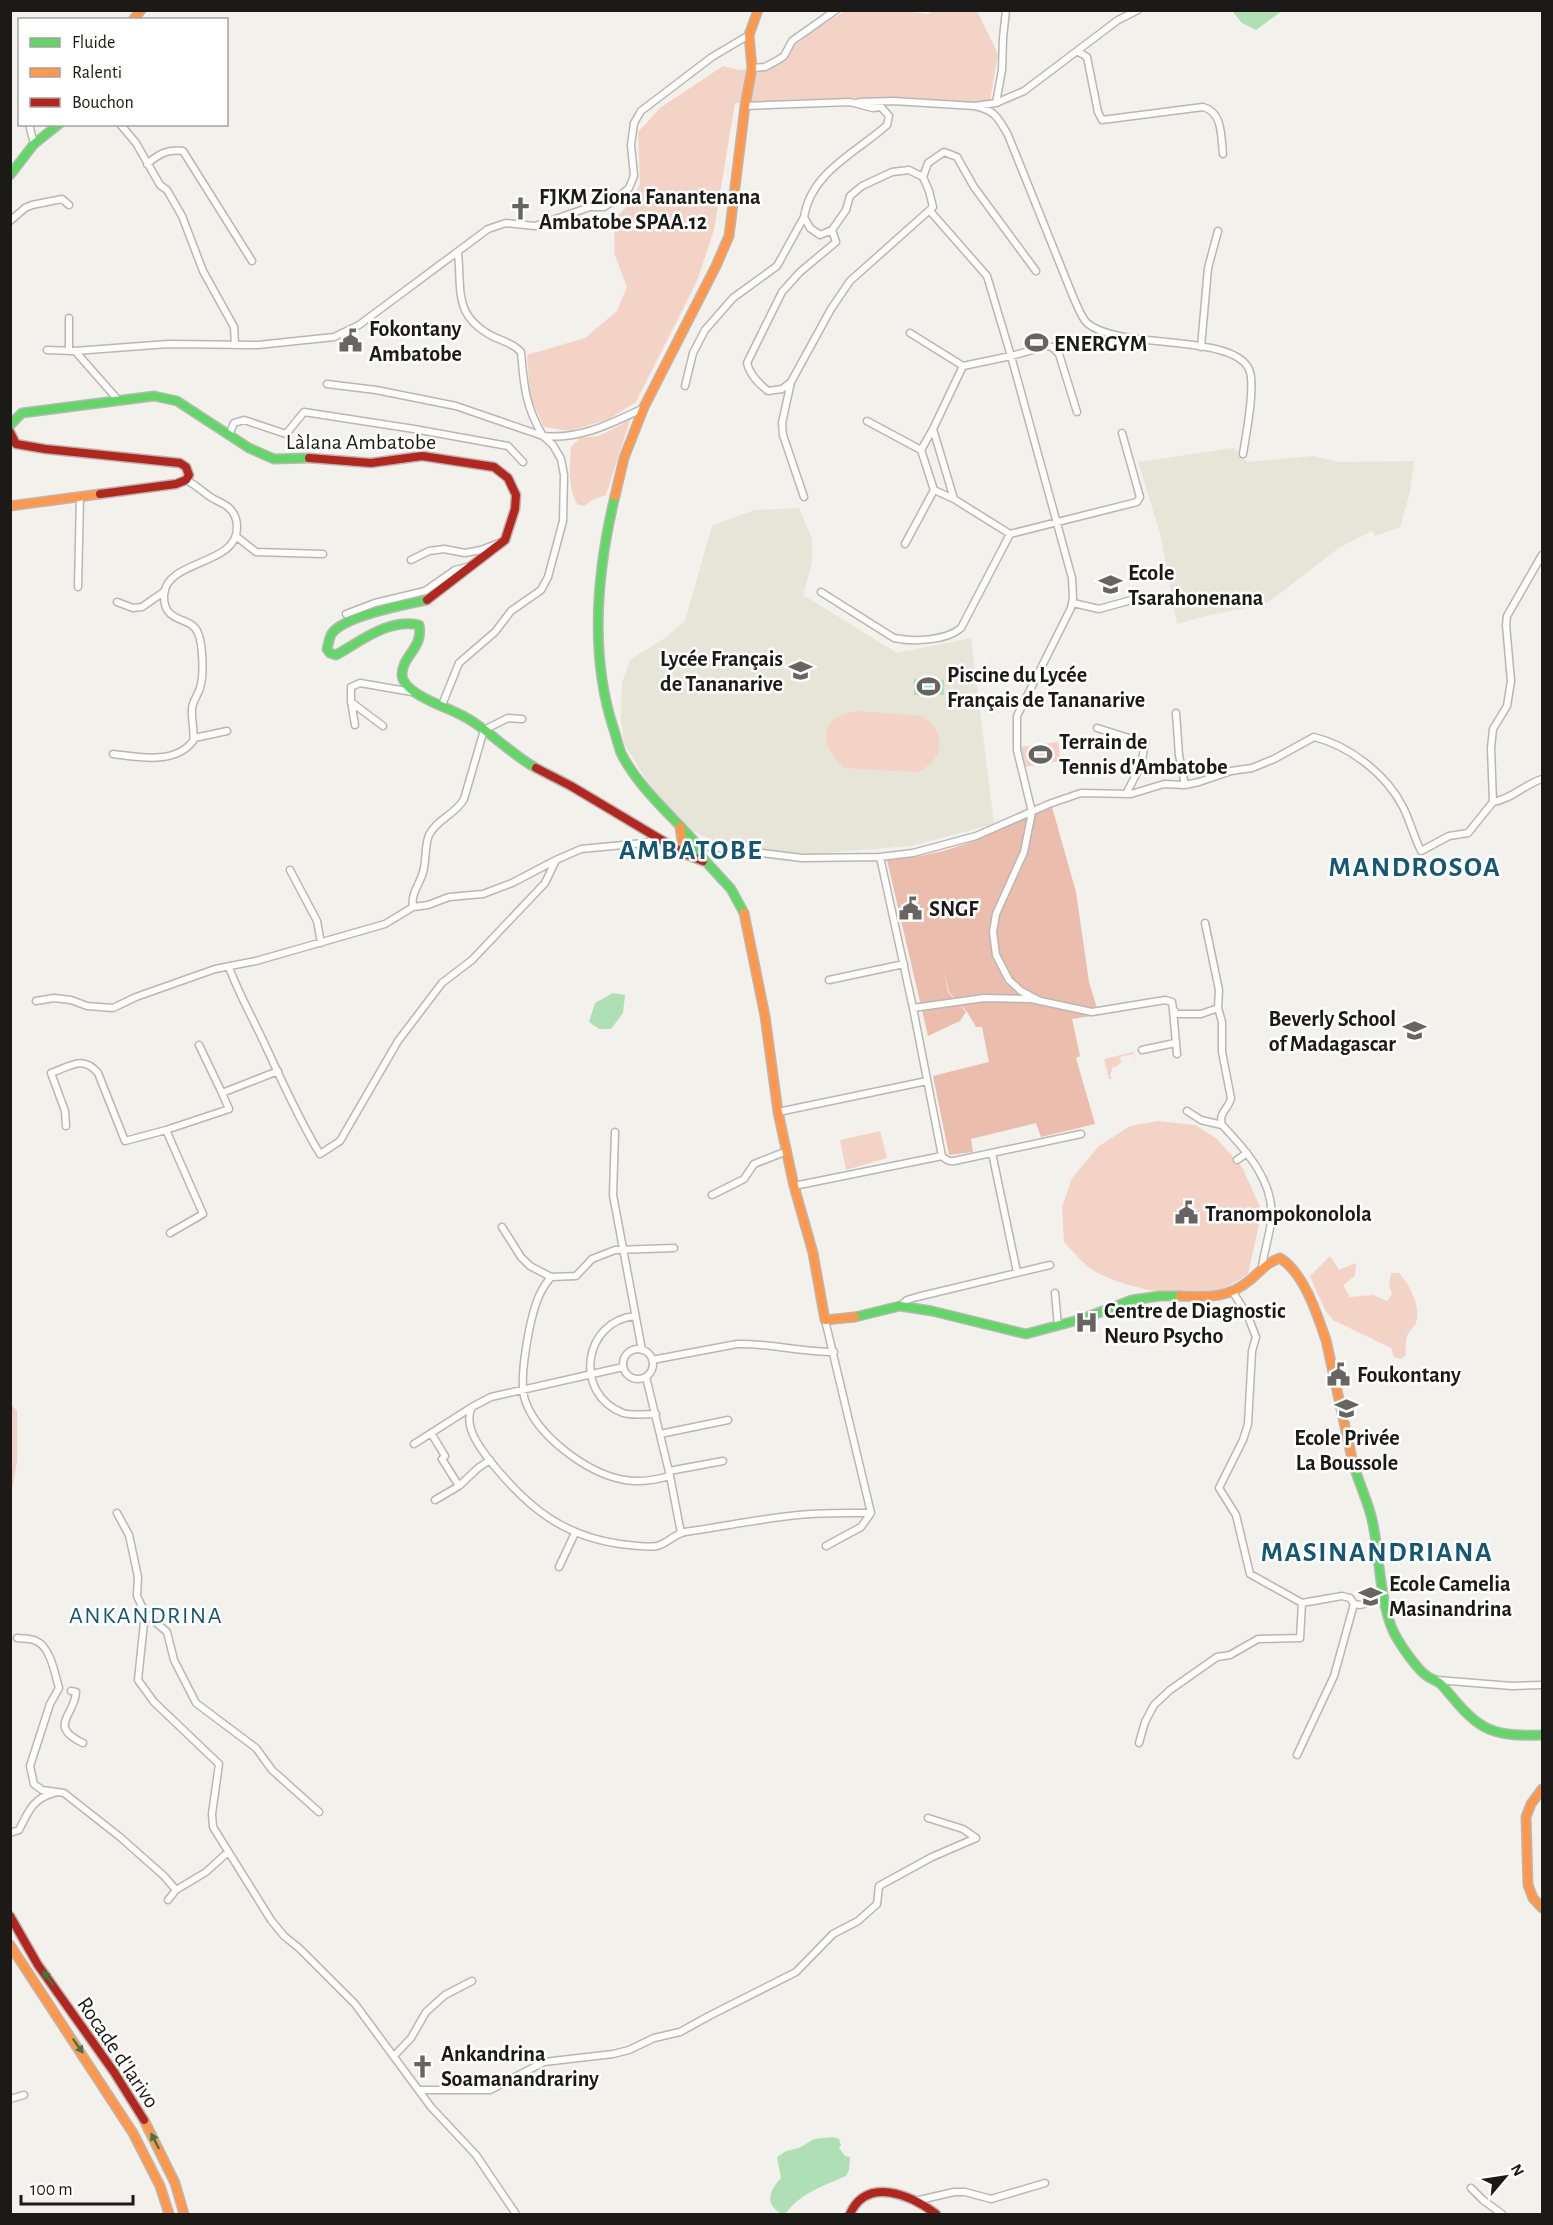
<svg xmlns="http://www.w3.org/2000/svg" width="1553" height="2225" viewBox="0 0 1553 2225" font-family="'Alegreya Sans',sans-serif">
  <rect width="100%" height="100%" fill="#f2f1ec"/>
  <path fill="#e7e4d8" d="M1234 448 1247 462 1313 456 1339 462 1414 461 1410 492 1400 527 1375 536 1372 531 1340 547 1266 604 1205 616 1177 624 1160 533 1138 462Z
    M799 508 812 539V563L803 595 897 653 971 638 994 824 911 846 799 855 719 843 690 830 654 793 624 743 621 720 622 683 630 660 665 638 685 621 712 526 754 510Z"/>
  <path fill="#f4d3c7" d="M893 10 928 14 934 11H977L998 54 990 101 954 105 878 100 812 104 735 103 714 230 697 281 636 402 609 419 570 431 544 427 530 397 527 355 585 338 617 311 627 287 614 253 615 219 629 204 640 184 638 132 660 108 723 66 738 70 771 66 810 33 845 11Z
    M630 420 606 495 592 500 584 506 578 505C567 489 570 467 571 447L580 438 599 436Z
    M857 711 923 716C948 734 944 759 918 772L844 768C818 743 818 718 857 711Z
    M1058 742 1061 761 1023 767 1021 747Z
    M1133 1052 1137 1064 1133 1054 1120 1057 1121 1062 1116 1067H1113L1110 1076 1112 1079H1109L1104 1059Z
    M1158 1121 1195 1125 1216 1138 1242 1167 1262 1211 1248 1274C1233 1284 1217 1294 1198 1295 1169 1297 1109 1284 1087 1266 1079 1259 1072 1250 1064 1242L1062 1207 1072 1178 1099 1146 1130 1126Z
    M880 1131 887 1158 846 1170 840 1140Z
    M1330 1256 1339 1270 1356 1263 1355 1276 1343 1285 1350 1297 1373 1295 1387 1301 1392 1294 1389 1284 1391 1273H1399C1410 1285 1421 1306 1416 1323 1414 1327 1412 1328 1410 1331 1405 1338 1405 1347 1406 1355L1401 1359 1394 1357 1391 1348 1333 1320 1325 1310 1310 1276Z
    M11 1404 17 1411V1462L11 1496Z"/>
  <path fill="#ebbdad" d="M1052 807 1076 892 1089 982 1099 1015 1072 1019 1080 1056 1076 1058 1095 1124 1041 1137 1036 1123 971 1139 973 1152 949 1155 933 1076 989 1062 982 1027H976L967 1012 949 992 944 970 948 992 966 1012 960 1021 928 1036 887 860C917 858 950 851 978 839 1003 828 1027 816 1052 807Z"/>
  <path fill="#afe0b5" d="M1232 11H1282L1256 30 1242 23Z
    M914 679 944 680V695H914Z
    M613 993 625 995 623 1013 611 1029H599L589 1022 595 1003Z
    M833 2137 839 2139 841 2145 839 2148 845 2156 850 2157 849 2170 846 2176C823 2186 801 2193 786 2213L782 2214C763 2204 770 2190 781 2178L777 2157 786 2151 799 2148 814 2139Z"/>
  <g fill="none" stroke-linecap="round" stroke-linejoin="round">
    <defs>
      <path id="street" d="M1077 51 1087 57 1098 112 1102 120 1203 107C1223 112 1221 137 1223 154
        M752 68 765 67 778 60 784 56 792 41 836 10
        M859 102 893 101 975 106 996 103 1024 91 1118 20 1138 10
        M996 103 1002 70 1003 38 1006 10
        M745 106 850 102 873 108 881 107 889 116 887 125C856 153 811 172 804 217L810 228 820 235 832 230 846 210 850 196 862 186 892 172 909 170 923 177
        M975 106C994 110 998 117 1008 135L1074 299C1078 307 1081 317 1087 323 1119 351 1239 332 1250 372 1255 390 1246 435 1243 454
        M29 124 34 144
        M120 124 136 143 160 185 167 190 182 216 203 271 234 327 235 345
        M147 164C159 154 167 149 183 151L252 261
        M930 211 987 276 1011 356 1072 578 1073 598 1071 608 1017 716V750L1032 812 1024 852 996 914 993 932 996 955 1009 980 1021 991 1040 1001
        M10 221 25 208 32 205 62 199 69 205
        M458 253C462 291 453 315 492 336 502 341 513 343 521 352 524 386 525 406 543 436 580 440 612 423 644 408
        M910 333 963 366 1011 356 1047 346 1052 347 1059 354 1077 412
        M1201 347 1208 268 1218 231
        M47 350 75 351 168 344 258 345 334 337 359 325 488 229 506 223 535 226 590 207H604L615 200 629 188 634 176 631 145 634 123 641 111 712 57 749 35
        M69 351V318
        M75 351 119 401
        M791 382 782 389 768 391C758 383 750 375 747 363L782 292 800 272 836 242 832 230
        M327 384 376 390 456 406 543 436 553 445 561 459 564 475 563 521 548 577 541 590 511 611 495 632 459 663 442 705
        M685 386 693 353 705 330 733 298 777 266 804 217
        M867 421 921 450
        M933 429 954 499 934 490
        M229 435 234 423 244 420 286 434 304 412 414 429 508 446 523 462
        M804 497 783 435 782 423 791 382 831 309 850 281 933 207 929 191 923 177 928 163 944 152 957 157 974 187 1036 271
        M954 499 1010 534 1137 502 1140 497 1122 433
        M237 537 256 552 323 554
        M905 544 934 490 921 450 933 429 963 366
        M411 560 429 551 444 549 465 553 481 550 499 543
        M78 587 80 497
        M821 592 894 638C913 642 946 641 961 628L1010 534
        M117 602 133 608 142 607 165 591
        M1073 603 1099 609 1135 599
        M346 614 375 603 425 591 455 570 471 566
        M351 702 383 726
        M1176 713 1179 755 1185 785
        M355 725 351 701V687L360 683 412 692
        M1097 728 1145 743 1141 765 1126 794
        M194 738 227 731
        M113 754C138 757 175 765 193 741 195 730 191 720 192 709 192 702 198 695 200 688 204 676 203 645 198 633 191 615 163 625 164 595 166 559 238 566 237 527 237 520 234 512 228 507 223 503 217 501 212 498 203 492 196 485 186 480
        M1493 802 1491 748 1493 729 1507 706 1511 681 1506 625 1507 616 1542 555
        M696 845 802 858 880 857 913 853 976 836 1049 804 1081 793 1131 794 1164 784 1185 785 1199 782 1231 771 1252 768 1274 759 1314 737C1350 746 1386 774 1403 807 1410 821 1414 837 1421 851L1449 836 1468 833 1493 802C1512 799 1525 784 1542 779
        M880 857 913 1008 984 998 1031 999 1092 1012 1165 1000 1172 1002 1173 1009 1177 1014H1201L1218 1008
        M556 860 581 849 644 843 658 839
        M290 870 317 921 321 943
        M413 907C410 893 422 882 424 868 426 858 425 844 429 835 436 820 456 814 464 799L484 730 508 718 522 719
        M1205 923 1219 990 1218 1008 1222 1022V1052L1231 1098C1229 1109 1218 1112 1222 1125 1247 1151 1276 1184 1271 1222 1269 1237 1264 1252 1262 1267
        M829 980 904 964
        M36 1001 54 998 71 1000 87 1006 113 1008 136 997 215 969 256 961 385 924 413 907 428 905 449 897 483 894 512 883 556 860 545 883 472 960 442 983 398 1041 340 1141 320 1154C299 1120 283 1083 266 1047 254 1020 239 995 229 967
        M913 1008 942 1156C946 1160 949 1162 954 1161L1081 1134
        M1173 1010 1177 1054
        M199 1045 222 1093
        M1142 1050 1175 1043
        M1187 1111 1201 1120 1222 1125
        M778 1112 927 1081
        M66 1126 65 1111 51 1073C71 1066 83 1055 98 1073L125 1141 166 1130
        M615 1132 613 1195 642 1350
        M992 1153 1017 1272
        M1237 1160 1247 1153
        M794 1186 942 1156
        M712 1195 744 1179 754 1164 787 1151
        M502 1227 521 1257 530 1266 551 1277 576 1276 592 1259 615 1250 674 1248
        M170 1233 203 1214 166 1130 229 1109 222 1093 278 1071
        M551 1277C546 1283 542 1289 539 1296 530 1317 518 1379 525 1400 537 1436 588 1474 625 1480 640 1483 655 1480 670 1476
        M1232 1291 1247 1314 1256 1337 1252 1351 1248 1424 1243 1440 1219 1488 1236 1515 1250 1574 1302 1603
        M1055 1293 1058 1326
        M900 1306 907 1300 917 1297 1050 1265
        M635 1316C583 1321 573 1394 623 1413 633 1416 645 1414 656 1414
        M825 1320 871 1513
        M623 1364a15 15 0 1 1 30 0a15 15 0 1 1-30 0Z
        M652 1360 737 1344C769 1343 801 1352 834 1352
        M646 1377 670 1476 681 1533
        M472 1407C462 1427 482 1451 495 1467 530 1509 564 1536 620 1544 632 1545 645 1548 657 1546 667 1544 674 1534 685 1532 720 1527 754 1520 789 1516 816 1512 844 1513 871 1513
        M431 1433 445 1456 442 1459 459 1486
        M660 1434 728 1420
        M414 1444 472 1407 491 1397 623 1367
        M669 1471 723 1461
        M435 1500 459 1486 478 1468 490 1460
        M117 1513 129 1535 138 1577 137 1596 145 1613
        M826 1546 861 1527 871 1513
        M559 1567 575 1533
        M17 1638C23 1639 30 1638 36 1641 50 1646 55 1674 59 1688L50 1704 30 1766 34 1784 42 1790 64 1793 120 1837 164 1876 176 1890
        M1437 1680 1512 1686 1542 1685
        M71 1691 76 1692C75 1715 47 1726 83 1743
        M1139 1743 1145 1722 1154 1705 1170 1690 1217 1657 1230 1655 1258 1639 1300 1638 1302 1603 1342 1596 1350 1598 1354 1604 1360 1605 1384 1599
        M1297 1755 1334 1676 1354 1604
        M319 1812 272 1770 256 1748 196 1703 174 1660 167 1632 145 1613 138 1680 154 1702 219 1764 212 1814 213 1827 271 1920 284 1936 299 1948 355 2004 431 2107 476 2155 516 2214
        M10 1833 19 1830C28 1812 33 1798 54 1793
        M168 1900 176 1890 206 1872 228 1852
        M394 2056 411 2038 426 2012 445 1995 472 1981
        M419 2090H490L544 2062 613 2054 629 2050 654 2038 680 2032 709 2016 796 1972 833 1934 858 1921 877 1904 879 1886 932 1857 976 1838 963 1829 928 1818
        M10 2099 24 2095
        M1471 2188 1483 2200 1502 2214
        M915 2201 954 2192H965L991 2199 1045 2183"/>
      <path id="fast" d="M10 175 34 144 59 124
        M10 425 22 413 154 396 177 401 249 448 274 459 309 458
        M615 496C597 571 589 652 613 727 616 735 618 745 621 753 638 787 669 813 694 841L698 853 731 889 744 913
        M427 600C406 604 347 616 333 632 329 636 329 643 327 649L330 653 336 655C361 641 389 618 419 625 424 648 402 655 402 675 403 693 443 706 457 713 486 726 507 752 536 768
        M855 1317 900 1306 932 1311 1026 1334 1082 1319 1132 1300 1160 1296H1180
        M1353 1463C1359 1484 1369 1503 1373 1524 1380 1558 1380 1613 1398 1640 1404 1650 1418 1670 1427 1676 1432 1680 1437 1680 1442 1685 1477 1727 1485 1737 1542 1735"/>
      <path id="slow" d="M133 20 141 10
        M615 496 624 458 644 407 716 266 729 236 745 106 752 68 749 35 758 10
        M10 506 100 494
        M680 827 682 841
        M744 913 765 1016 778 1112 794 1186 813 1253 825 1320 855 1317
        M1180 1296C1208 1297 1227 1299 1250 1280 1261 1271 1266 1263 1280 1258 1304 1273 1317 1314 1326 1340L1353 1463
        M1542 1789 1531 1804 1526 1817 1528 1885 1533 1898 1542 1908
        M10 1945 133 2133 160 2186 169 2214
        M144 2120 175 2183 184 2214"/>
      <path id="jam" d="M10 432 16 444 45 449 180 463 186 467 189 475 186 480 176 484 100 494
        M309 458 371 463 422 456 494 467 508 478 516 495 515 509 505 540 427 600
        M536 768 571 786 685 854 703 861
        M10 1916 38 1965 114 2072 144 2120
        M850 2214C867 2176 911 2195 936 2214"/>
    </defs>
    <use href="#street" stroke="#b8b7b3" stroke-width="9"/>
    <use href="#fast" stroke="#b8b7b3" stroke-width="11"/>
    <use href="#slow" stroke="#b8b7b3" stroke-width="11"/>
    <use href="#jam" stroke="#b8b7b3" stroke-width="11"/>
    <use href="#street" stroke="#fdfdfc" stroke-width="6"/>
    <use href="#fast" stroke="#63d668" stroke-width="8"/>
    <use href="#slow" stroke="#ff974d" stroke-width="8"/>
    <use href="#jam" stroke="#b3261e" stroke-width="8"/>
  </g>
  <defs><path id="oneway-solid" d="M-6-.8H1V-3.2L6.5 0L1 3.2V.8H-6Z" transform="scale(1.5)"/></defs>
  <g fill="#3f783f">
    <use href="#oneway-solid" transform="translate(48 1978) rotate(-125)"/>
    <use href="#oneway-solid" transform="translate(78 2046) rotate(55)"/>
    <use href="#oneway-solid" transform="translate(155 2141) rotate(-117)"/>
  </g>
  <defs>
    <symbol id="church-bare" viewBox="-9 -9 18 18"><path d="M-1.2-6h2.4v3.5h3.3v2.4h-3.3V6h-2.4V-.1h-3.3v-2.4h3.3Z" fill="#666561" stroke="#fff" stroke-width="2.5" paint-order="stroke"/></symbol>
    <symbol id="civic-bare" viewBox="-9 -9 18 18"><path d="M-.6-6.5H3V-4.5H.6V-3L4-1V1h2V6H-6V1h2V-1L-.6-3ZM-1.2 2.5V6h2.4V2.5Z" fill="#666561" stroke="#fff" stroke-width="2.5" paint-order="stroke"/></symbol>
    <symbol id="stadium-bare" viewBox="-9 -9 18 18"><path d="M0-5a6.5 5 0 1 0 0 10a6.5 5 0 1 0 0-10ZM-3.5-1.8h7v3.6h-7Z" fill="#666561" stroke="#fff" stroke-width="2.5" paint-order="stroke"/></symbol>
    <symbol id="school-bare" viewBox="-9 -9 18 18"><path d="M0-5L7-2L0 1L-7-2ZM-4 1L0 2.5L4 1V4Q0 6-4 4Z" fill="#666561" stroke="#fff" stroke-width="2.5" paint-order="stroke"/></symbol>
    <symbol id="hospital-bare" viewBox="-9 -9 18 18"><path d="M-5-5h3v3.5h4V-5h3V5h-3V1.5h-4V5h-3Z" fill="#666561" stroke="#fff" stroke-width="2.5" paint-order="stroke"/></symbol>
  </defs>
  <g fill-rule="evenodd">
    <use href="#church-bare" x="504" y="192" width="33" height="33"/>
    <use href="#civic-bare" x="334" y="324" width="33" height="33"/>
    <use href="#stadium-bare" x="1020" y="326" width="33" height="33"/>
    <use href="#school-bare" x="1094" y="568" width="33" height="33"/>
    <use href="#school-bare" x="784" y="654" width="33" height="33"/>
    <use href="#stadium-bare" x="912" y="670" width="33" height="33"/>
    <use href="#stadium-bare" x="1024" y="738" width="33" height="33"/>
    <use href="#civic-bare" x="894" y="892" width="33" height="33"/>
    <use href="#school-bare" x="1398" y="1014" width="33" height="33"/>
    <use href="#civic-bare" x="1170" y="1196" width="33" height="33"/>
    <use href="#hospital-bare" x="1070" y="1306" width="33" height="33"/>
    <use href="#civic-bare" x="1322" y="1358" width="33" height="33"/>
    <use href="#school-bare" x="1330" y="1392" width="33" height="33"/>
    <use href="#school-bare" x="1354" y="1580" width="33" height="33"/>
    <use href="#church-bare" x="406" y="2050" width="33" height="33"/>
  </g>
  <g text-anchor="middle" stroke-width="5" stroke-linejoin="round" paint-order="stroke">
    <g font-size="22" font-weight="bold" fill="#1b1a16" stroke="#fff" text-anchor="start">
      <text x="539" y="204">FJKM Ziona Fanantenana<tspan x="539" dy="25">Ambatobe SPAA.12</tspan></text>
      <text x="369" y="336">Fokontany<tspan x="369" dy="25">Ambatobe</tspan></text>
      <text x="1054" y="351">ENERGYM</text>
      <text x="1128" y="580">Ecole<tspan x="1128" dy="25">Tsarahonenana</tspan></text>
      <text x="783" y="666" text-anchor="end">Lycée Français<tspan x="783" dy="25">de Tananarive</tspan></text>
      <text x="947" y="682">Piscine du Lycée<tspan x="947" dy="25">Français de Tananarive</tspan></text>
      <text x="1059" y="749">Terrain de<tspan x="1059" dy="25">Tennis d'Ambatobe</tspan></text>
      <text x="929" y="916">SNGF</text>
      <text x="1396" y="1026" text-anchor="end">Beverly School<tspan x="1396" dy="25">of Madagascar</tspan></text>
      <text x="1205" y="1221">Tranompokonolola</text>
      <text x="1104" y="1318">Centre de Diagnostic<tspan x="1104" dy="25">Neuro Psycho</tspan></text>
      <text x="1357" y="1382">Foukontany</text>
      <text x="1347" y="1445" text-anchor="middle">Ecole Privée<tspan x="1347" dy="25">La Boussole</tspan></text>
      <text x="1389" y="1591">Ecole Camelia<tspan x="1389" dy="25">Masinandrina</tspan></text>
      <text x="441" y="2061">Ankandrina<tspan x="441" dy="25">Soamanandrariny</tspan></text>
    </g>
    <g font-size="22" fill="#1b1a16" stroke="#fff">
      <text x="361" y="449">Làlana Ambatobe</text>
      <text transform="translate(119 2052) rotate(56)" y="8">Rocade d'Iarivo</text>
    </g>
    <g font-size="24" letter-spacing="1.5" fill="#145875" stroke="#fff">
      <text x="146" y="1623">ANKANDRINA</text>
    </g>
    <g font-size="28" font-weight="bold" letter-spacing="1.5" fill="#145875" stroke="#fff">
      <text x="691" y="859">AMBATOBE</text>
      <text x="1415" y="876">MANDROSOA</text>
      <text x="1377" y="1561">MASINANDRIANA</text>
    </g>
  </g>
  <rect width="1553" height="2225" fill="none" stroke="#1b1a16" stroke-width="24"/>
  <rect x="18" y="18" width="210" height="108" fill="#ffffff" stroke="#a4a3a2" stroke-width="1.5"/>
  <rect x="30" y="38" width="30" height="9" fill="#63d668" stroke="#a4a3a2" stroke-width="1.5"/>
  <text x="72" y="48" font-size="18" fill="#1b1a16">Fluide</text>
  <rect x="30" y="68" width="30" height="9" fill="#ff974d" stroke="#a4a3a2" stroke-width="1.5"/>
  <text x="72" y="78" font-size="18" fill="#1b1a16">Ralenti</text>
  <rect x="30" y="98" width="30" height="9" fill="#b3261e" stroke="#a4a3a2" stroke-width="1.5"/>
  <text x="72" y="108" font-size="18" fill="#1b1a16">Bouchon</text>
  <g transform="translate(1505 2177) rotate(61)" stroke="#ffffff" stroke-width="4.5" paint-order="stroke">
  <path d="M0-4.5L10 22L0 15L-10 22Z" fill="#1b1a16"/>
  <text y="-9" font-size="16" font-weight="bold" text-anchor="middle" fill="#1b1a16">N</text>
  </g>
  <path d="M21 2195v9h112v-9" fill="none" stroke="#1b1a16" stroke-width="3"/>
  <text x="30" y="2195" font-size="18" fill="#1b1a16" stroke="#ffffff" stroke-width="4.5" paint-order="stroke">100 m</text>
</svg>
